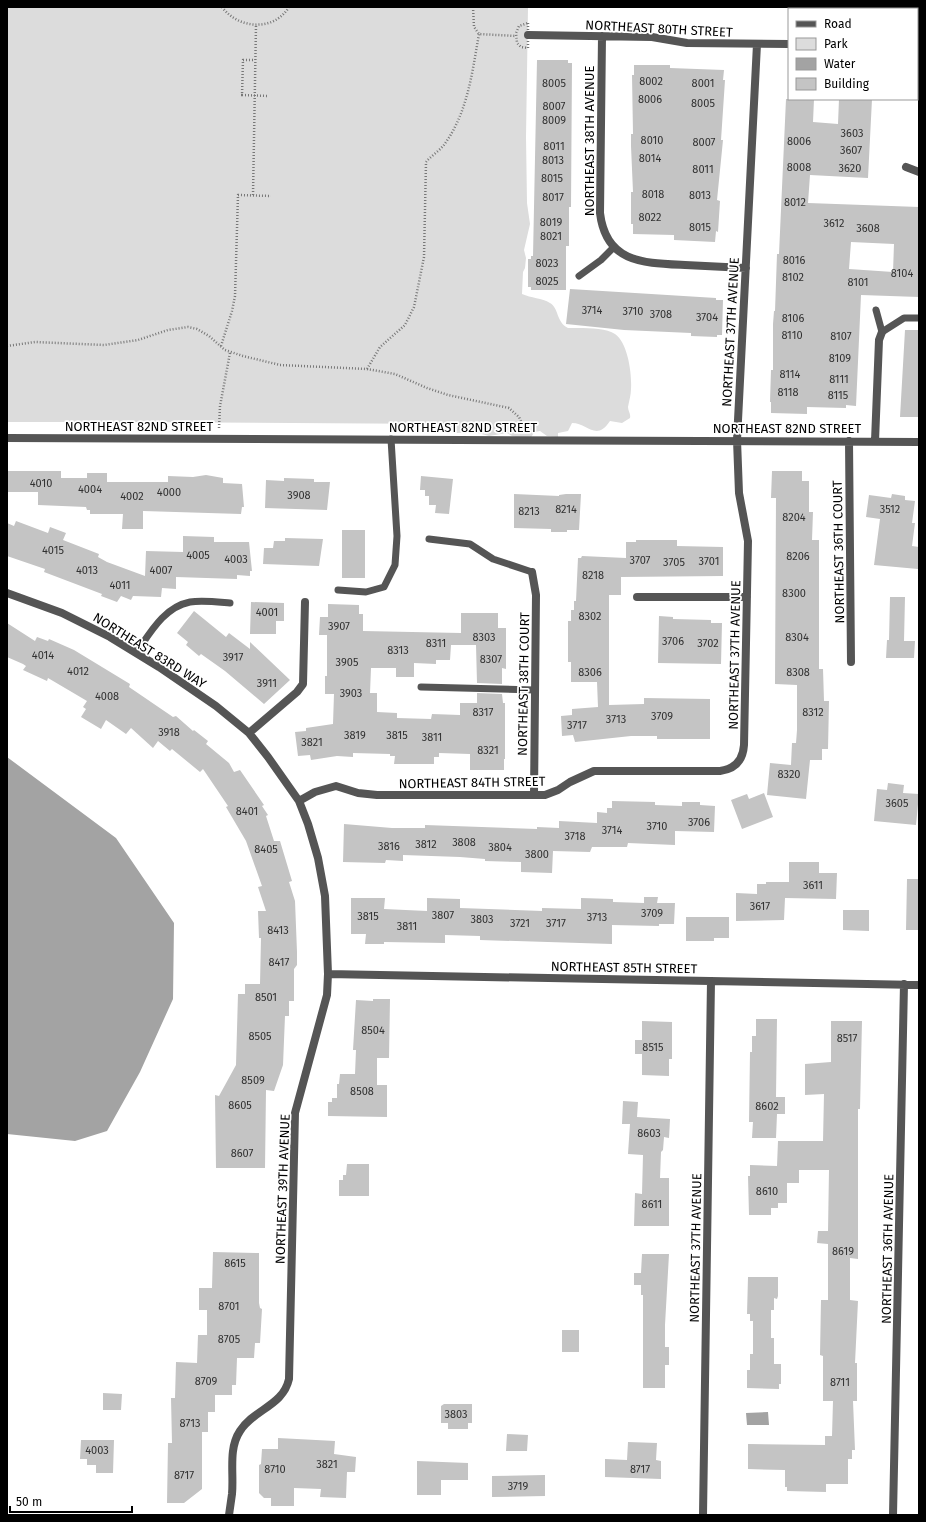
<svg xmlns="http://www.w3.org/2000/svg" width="926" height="1522" viewBox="0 0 926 1522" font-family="'Fira Sans',sans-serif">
  <rect width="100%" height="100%" fill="#fff"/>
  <path fill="#dcdcdc" d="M7 7H528L526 137 527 203 530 224 524 250 526 258 525 268 523 272 522 294C531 298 542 298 550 303 559 308 556 322 568 328 581 328 605 327 615 334 628 343 632 374 631 389 631 395 629 401 628 407 628 411 631 414 630 418L622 423 610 421C596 442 588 423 572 423L568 431 558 433V437L547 436 540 431 534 432 530 440 512 436 507 433 489 436 474 432 457 433 447 424 127 422 118 425 88 422H7Z"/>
  <path fill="#a3a3a3" d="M7 757 116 838 174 923 173 999 140 1072 107 1131 75 1141 7 1134Z
    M768 1412 769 1425H747L746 1413Z"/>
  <path fill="#c4c4c4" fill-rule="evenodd" d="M537 60H568V63H572L571 207H569V246H566V290H531V287H528V259H531V256H533Z
    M634 65H670V68L724 70 723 80H725L721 140H723L717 200 720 201 718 232 716 231 715 242 674 240V235L633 234V224H631V192H633L631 146V134H633L632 75H634Z
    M786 99H814L813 122 838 124 839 99H872L868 178 810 175 808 203 919 207V297L861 295 856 406 846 405V408L807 407V414L771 413V402H770L771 370H773V324L774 311H775L777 254H779ZM851 242 894 244 893 272 849 269Z
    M570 289 716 298V300H723L722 335H717V337L691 336V333L624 330 566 324Z
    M905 330H919V417H900Z
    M7 471H61V478H87V473H107V482H168V476L193 477 206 475 223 478V483L242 484 244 507H242L241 514 143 511V529H122L123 514H90V510H87L86 507 38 505V492H7Z
    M772 471H802V481H809V512H813L812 540H819V669H823L824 701H829L828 749H822V760H810L806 799 767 795 770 763 791 765 792 743H796L797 730V685L775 684 776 498H771Z
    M421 476 453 479 449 514 435 513 436 505H429V496H425V490H420Z
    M284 478 314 479V482H330L327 510 265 508 266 480 284 481Z
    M514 494 559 496V495L566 494H581L579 530H567V532H551V529L514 528Z
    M892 494 905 496V500L915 501 912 523H915L912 546 919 547 918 569 874 565 880 519 866 517 869 495 891 498Z
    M16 521 48 533 50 527 66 533 63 540 99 554 98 557 107 562 145 576 146 551 183 552V536L214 537V542H249L252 571H250V576L237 575V579L176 577V589L162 588 161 597 133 596 131 600 121 596 117 602 101 596 102 594 44 572 45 569 7 556V523L14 526Z
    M342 530H365V578H342Z
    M285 538 323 539 319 566 263 564 264 548H273L274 541H285Z
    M636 540H677V546L723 547V576L621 577V595H609V705L644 704V698L710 699V739H657V736H631L575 742 573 735 562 736 561 716 572 715V709L598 707 597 682H571V662H568V621H571V610H574V601H576L578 558H581L582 556 626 558V542H636Z
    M890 597H905L904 641H915L914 658H886L887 640H889Z
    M251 602 284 603V621H276V634H250Z
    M328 604 359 605V614H363V631L461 633V613H498V628H506V669L502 668V684L477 683 476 645H451L450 660H436V664L414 663V677H396V668H371L370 693H377V712L397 713V718L431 719 432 714 460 715V703H477V693L502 694 503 703H505V759H504V770H470V754L439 753V757H434V764H394L395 756H390V754L353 753V757L337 756 311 760 310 755 298 756 295 732 306 731V728L333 724 334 694H325V676H327V635H319L320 617H328Z
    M194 611 226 637 229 633 250 649V642L290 680 264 704 225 671 201 654 199 656 186 645 188 642 177 633Z
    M659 616 673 617V619L711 620V623H722L721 664 658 663Z
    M7 623 35 641 37 637 48 641 49 639 74 650 130 684 129 687 173 717 176 716 193 731 194 730 208 741 206 744 229 763 234 772 240 770 264 805 262 806 268 815 266 816 274 841H280L292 881 289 882 295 901 297 952V965L294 969V1001H289V1016H285L283 1065 274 1091 266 1090 265 1168H216L215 1095 219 1096 236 1065 238 994H245V984H260L261 938H259L258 911H266L258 887 262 886 246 841 226 807 228 806 203 769 200 772 172 749 170 751 158 741 153 748 131 728 126 734 106 720 101 729 81 717 86 709 83 707 87 701 48 678 47 681 23 670 26 666 23 664 7 657Z
    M888 783 904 785 903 793 919 794 916 825 874 821 877 789 887 790Z
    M764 793 773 817 742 829 731 800 747 794 749 799Z
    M612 801 655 802V805L682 806V802H700V805L715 806 714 832 675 831V845L628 843 627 847H592L590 852 553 851 552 873 521 872V862L485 861V859L460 857 403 855V861L386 860 385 863 343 862 344 824 392 828H425V825L537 829V827L559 828V821L597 823V812L607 813V808H612Z
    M789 862H819V873H837L836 899 785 898 784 920 736 921V893L757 894V884H766V882H789Z
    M907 879H919V930H906Z
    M644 897H658L657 903H675L674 924H659V926L612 925V944L480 940V936L445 935V943L384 942V944H365L366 934H351V898H385L384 909 427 911V898L460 899V908L542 911V908L581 909V898L613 899V902L644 903Z
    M843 910H869V931L843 930Z
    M686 917H729V938H714V941H686Z
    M373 999H390L389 1058H377V1085H387V1117L328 1116V1102H332V1098H337V1084H339L340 1074H355L356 1050H353L356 1000 373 1001Z
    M756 1019H777L776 1097H785V1114H777L776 1138H752L753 1122H749L750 1052H752V1036H756Z
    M642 1021 672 1022V1059H669V1076L642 1075V1054H635V1040H642Z
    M831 1021H862L860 1109H858V1259L850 1258V1300L858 1301 855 1363H857V1401H853L855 1450H852V1459H848V1484H826V1492L787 1491V1487H785V1470L748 1469V1444L825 1445V1436H832L833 1401H823V1356L820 1355 821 1300H828V1244L817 1243 818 1231H828L829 1170H799V1183H787V1203H778V1208H771V1215H749L748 1176H750V1165L777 1166 778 1141H823L824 1094 805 1095V1064L831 1062Z
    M623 1101 638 1102 637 1117 670 1119 669 1138 664 1137 663 1150 661 1152 660 1178H669V1226H634L635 1193 642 1194 643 1155 628 1154 630 1124H622Z
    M347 1164H369V1196H339V1180H343V1175H346Z
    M213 1252 259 1253V1303L260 1308 262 1309 260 1343H255L254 1358H237L236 1385H232V1395H215V1412H208V1432H202V1489L184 1503H167L168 1443H172L171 1398H175L176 1362 197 1363 198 1335H207V1310H199V1288H212Z
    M642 1254H669L665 1325V1347H669V1365H665V1388H643V1295H641V1285H634V1273H641Z
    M748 1277H778V1296L777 1299 774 1298V1310H771V1338H774V1364H781V1384H779V1389L747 1388V1370H750V1354H753V1321H750V1314H747Z
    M562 1330H579V1352H562Z
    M103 1393 122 1394 121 1410H103Z
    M444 1404H472V1423H468V1429H448V1423H441V1406Z
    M507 1434 528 1435 527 1451H506Z
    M278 1438 335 1441 334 1454 356 1457 355 1472H347L346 1498 320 1497 321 1489 294 1488V1506H271V1498H264L259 1493V1465L261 1464 262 1449H278Z
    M81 1440H114L113 1473H96V1465H87V1459H80Z
    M628 1442 657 1443 656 1460 661 1461V1479L605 1477V1459L627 1460Z
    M417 1461 468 1463V1480H441V1495H417Z
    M545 1475V1496L492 1497V1476Z"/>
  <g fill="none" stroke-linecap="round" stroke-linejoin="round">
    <path stroke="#777" stroke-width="2.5" stroke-dasharray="1 2" stroke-linecap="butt" d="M222 7C238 29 274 32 289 7
      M473 7 474 27 479 34 516 36
      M528 23V48L521 47 517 43 516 33 519 26Z
      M241 95H242L243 60H255
      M242 95 268 96
      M253 195 256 25
      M7 346 35 342 104 345 138 340 168 330 188 327 197 329 209 336 225 350 243 356 280 365 367 369 395 374 427 388 448 395 509 408 519 417 525 430
      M221 346 232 311 235 296 238 195 271 196
      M367 369 380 347 405 325 414 307 424 257 426 162C431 156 439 151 444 145 468 112 472 73 479 34
      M219 428 220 406 230 353"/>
    <path stroke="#555" stroke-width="7" d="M579 276 601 260 614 247
      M876 310 882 332 904 318H919
      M429 539 470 544 493 559 532 572
      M338 590 366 592 384 587 395 565 397 536 391 439
      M136 653C150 633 164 607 190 602 202 600 218 602 230 603
      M421 687 535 690"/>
    <path stroke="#555" stroke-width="8" d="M528 35 652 37 687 43 789 44
      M602 36 600 213C606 263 643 263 685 265 705 266 725 267 746 268
      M917 45H919
      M906 167 919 172
      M7 438 919 442
      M849 441 851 662
      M875 441 879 340 882 332
      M532 572 536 595 534 795
      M7 593 62 613 110 637 159 667 216 706 249 733 268 757 299 801 308 824 318 858 325 896 328 974 327 995 295 1113 289 1379C283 1406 254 1409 240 1431 228 1449 234 1473 232 1494 231 1501 230 1508 229 1515
      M637 597H747
      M249 733 297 692 303 684 305 602
      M299 801 315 792 336 786 358 793 377 795H545L558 790 570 782 594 771H720C735 769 743 760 744 745L748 541 739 493 737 440 757 44
      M328 974 919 985
      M703 1515 711 981
      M893 1515 904 984"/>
  </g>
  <g text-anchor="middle" stroke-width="3.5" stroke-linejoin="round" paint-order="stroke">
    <g font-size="11" fill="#313131">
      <text x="651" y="85">8002</text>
      <text x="554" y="87">8005</text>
      <text x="703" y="87">8001</text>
      <text x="650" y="103">8006</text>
      <text x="703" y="107">8005</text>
      <text x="554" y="110">8007</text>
      <text x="554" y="124">8009</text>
      <text x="852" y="137">3603</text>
      <text x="652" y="144">8010</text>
      <text x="799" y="145">8006</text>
      <text x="704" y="146">8007</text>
      <text x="554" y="150">8011</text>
      <text x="851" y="154">3607</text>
      <text x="650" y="162">8014</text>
      <text x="553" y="164">8013</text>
      <text x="799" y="171">8008</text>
      <text x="850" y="172">3620</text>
      <text x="703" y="173">8011</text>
      <text x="552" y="182">8015</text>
      <text x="653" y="198">8018</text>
      <text x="700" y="199">8013</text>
      <text x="553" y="201">8017</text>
      <text x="795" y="206">8012</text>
      <text x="650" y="221">8022</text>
      <text x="551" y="226">8019</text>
      <text x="834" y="227">3612</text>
      <text x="700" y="231">8015</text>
      <text x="868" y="232">3608</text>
      <text x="551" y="240">8021</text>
      <text x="794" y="264">8016</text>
      <text x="547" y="267">8023</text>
      <text x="902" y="277">8104</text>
      <text x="793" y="281">8102</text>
      <text x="547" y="285">8025</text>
      <text x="858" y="286">8101</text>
      <text x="592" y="314">3714</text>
      <text x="633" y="315">3710</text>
      <text x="661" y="318">3708</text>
      <text x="707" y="321">3704</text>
      <text x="793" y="322">8106</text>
      <text x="792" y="339">8110</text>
      <text x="841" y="340">8107</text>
      <text x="840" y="362">8109</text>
      <text x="790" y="378">8114</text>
      <text x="839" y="383">8111</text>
      <text x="788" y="396">8118</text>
      <text x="838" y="399">8115</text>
      <text x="41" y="487">4010</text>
      <text x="90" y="493">4004</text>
      <text x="169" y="496">4000</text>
      <text x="299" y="499">3908</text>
      <text x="132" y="500">4002</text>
      <text x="566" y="513">8214</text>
      <text x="890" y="513">3512</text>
      <text x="529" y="515">8213</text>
      <text x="794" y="521">8204</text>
      <text x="53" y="554">4015</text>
      <text x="198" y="559">4005</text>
      <text x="798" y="560">8206</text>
      <text x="236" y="563">4003</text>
      <text x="640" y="564">3707</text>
      <text x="709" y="565">3701</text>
      <text x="674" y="566">3705</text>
      <text x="87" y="574">4013</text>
      <text x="161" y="574">4007</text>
      <text x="593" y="579">8218</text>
      <text x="120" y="589">4011</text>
      <text x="794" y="597">8300</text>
      <text x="267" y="616">4001</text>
      <text x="590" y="620">8302</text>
      <text x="339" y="630">3907</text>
      <text x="484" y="641">8303</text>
      <text x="797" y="641">8304</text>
      <text x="673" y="645">3706</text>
      <text x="436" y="647">8311</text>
      <text x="708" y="647">3702</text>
      <text x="398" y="654">8313</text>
      <text x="43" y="659">4014</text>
      <text x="233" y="661">3917</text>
      <text x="491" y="663">8307</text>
      <text x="347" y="666">3905</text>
      <text x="78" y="675">4012</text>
      <text x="590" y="676">8306</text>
      <text x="798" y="676">8308</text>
      <text x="267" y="687">3911</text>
      <text x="351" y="697">3903</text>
      <text x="107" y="700">4008</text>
      <text x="483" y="716">8317</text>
      <text x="813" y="716">8312</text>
      <text x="662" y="720">3709</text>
      <text x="616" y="723">3713</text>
      <text x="577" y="729">3717</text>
      <text x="169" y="736">3918</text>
      <text x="355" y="739">3819</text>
      <text x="397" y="739">3815</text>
      <text x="432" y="741">3811</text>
      <text x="312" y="746">3821</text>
      <text x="488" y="754">8321</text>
      <text x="789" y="778">8320</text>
      <text x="897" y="807">3605</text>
      <text x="247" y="815">8401</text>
      <text x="699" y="826">3706</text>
      <text x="657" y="830">3710</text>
      <text x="612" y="834">3714</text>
      <text x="575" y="840">3718</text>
      <text x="464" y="846">3808</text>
      <text x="426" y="848">3812</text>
      <text x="389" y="850">3816</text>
      <text x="500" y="851">3804</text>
      <text x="266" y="853">8405</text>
      <text x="537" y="858">3800</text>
      <text x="813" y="889">3611</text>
      <text x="760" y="910">3617</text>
      <text x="652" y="917">3709</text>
      <text x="443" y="919">3807</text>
      <text x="368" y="920">3815</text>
      <text x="597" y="921">3713</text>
      <text x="482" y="923">3803</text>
      <text x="520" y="927">3721</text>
      <text x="556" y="927">3717</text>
      <text x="407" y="930">3811</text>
      <text x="278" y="934">8413</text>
      <text x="279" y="966">8417</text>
      <text x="266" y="1001">8501</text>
      <text x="373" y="1034">8504</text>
      <text x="260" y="1040">8505</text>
      <text x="847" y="1042">8517</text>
      <text x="653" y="1051">8515</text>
      <text x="253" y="1084">8509</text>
      <text x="362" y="1095">8508</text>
      <text x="240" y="1109">8605</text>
      <text x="767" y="1110">8602</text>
      <text x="649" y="1137">8603</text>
      <text x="242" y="1157">8607</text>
      <text x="767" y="1195">8610</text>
      <text x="652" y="1208">8611</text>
      <text x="843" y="1255">8619</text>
      <text x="235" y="1267">8615</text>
      <text x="229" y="1310">8701</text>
      <text x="229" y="1343">8705</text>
      <text x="206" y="1385">8709</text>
      <text x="840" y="1386">8711</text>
      <text x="456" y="1418">3803</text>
      <text x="190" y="1427">8713</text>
      <text x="97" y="1454">4003</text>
      <text x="327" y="1468">3821</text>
      <text x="275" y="1473">8710</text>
      <text x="640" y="1473">8717</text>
      <text x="184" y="1479">8717</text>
      <text x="518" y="1490">3719</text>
    </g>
    <g font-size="13" fill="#000" stroke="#fff">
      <text transform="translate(659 28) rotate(3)" y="5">NORTHEAST 80TH STREET</text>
      <text transform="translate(589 141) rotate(-90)" y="5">NORTHEAST 38TH AVENUE</text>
      <text transform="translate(730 332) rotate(-87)" y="5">NORTHEAST 37TH AVENUE</text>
      <text x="139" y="431">NORTHEAST 82ND STREET</text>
      <text x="463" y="432">NORTHEAST 82ND STREET</text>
      <text x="787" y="433">NORTHEAST 82ND STREET</text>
      <text transform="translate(838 552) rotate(-91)" y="5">NORTHEAST 36TH COURT</text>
      <text transform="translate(150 650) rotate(32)" y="5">NORTHEAST 83RD WAY</text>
      <text transform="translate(734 655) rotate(-89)" y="5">NORTHEAST 37TH AVENUE</text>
      <text transform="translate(523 684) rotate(-89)" y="5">NORTHEAST 38TH COURT</text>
      <text transform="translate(472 782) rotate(-1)" y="5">NORTHEAST 84TH STREET</text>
      <text transform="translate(624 967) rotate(1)" y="5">NORTHEAST 85TH STREET</text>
      <text transform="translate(282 1189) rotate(-88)" y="5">NORTHEAST 39TH AVENUE</text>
      <text transform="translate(695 1248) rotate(-89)" y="5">NORTHEAST 37TH AVENUE</text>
      <text transform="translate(887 1249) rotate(-89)" y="5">NORTHEAST 36TH AVENUE</text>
    </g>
  </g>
  <rect width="926" height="1522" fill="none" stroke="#000000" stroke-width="16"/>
  <rect x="788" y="8" width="130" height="92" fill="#ffffff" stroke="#999999"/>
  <rect x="796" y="21" width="20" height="6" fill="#555555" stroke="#999999"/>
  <text x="824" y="28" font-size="12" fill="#000000">Road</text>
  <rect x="796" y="38" width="20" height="12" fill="#dcdcdc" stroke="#999999"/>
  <text x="824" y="48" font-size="12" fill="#000000">Park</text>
  <rect x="796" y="58" width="20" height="12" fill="#a3a3a3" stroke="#999999"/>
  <text x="824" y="68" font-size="12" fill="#000000">Water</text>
  <rect x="796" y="78" width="20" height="12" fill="#c4c4c4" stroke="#999999"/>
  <text x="824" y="88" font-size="12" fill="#000000">Building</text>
  <path d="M10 1506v6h122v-6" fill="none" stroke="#000000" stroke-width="2"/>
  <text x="16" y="1506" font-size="12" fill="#000000" stroke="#ffffff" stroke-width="3" paint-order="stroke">50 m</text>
</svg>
